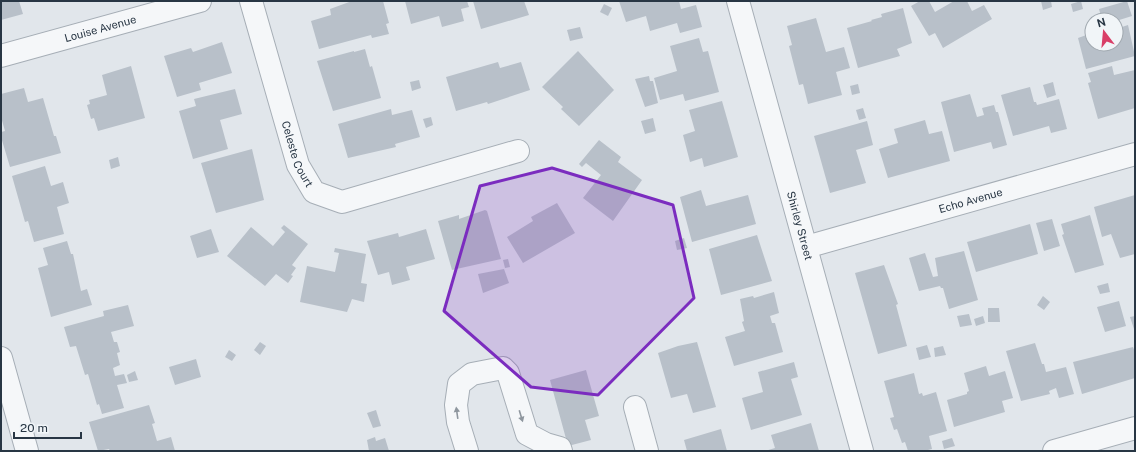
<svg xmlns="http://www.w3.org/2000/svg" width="1136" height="452" viewBox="0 0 1136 452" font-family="'Public Sans',sans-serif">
  <rect width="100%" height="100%" fill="#e1e6eb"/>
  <path fill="#b8c0c9" d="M1 1H19L23 14 1 20Z
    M352 1H383L389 23 386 24 389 34 372 38 371 35 319 49 311 21 331 15 330 9Z
    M405 1H467L469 7 461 9 464 21 442 27 439 16 411 24Z
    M473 1H524L529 15 481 29Z
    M619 1H679L681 9 696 5 702 27 680 33 677 23 650 31 646 16 626 22Z
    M920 1H929L935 12 954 1H967L972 11 984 5 992 19 943 48 935 33 929 36 911 6Z
    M1041 1H1051L1052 7 1043 10Z
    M1081 1 1083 9 1073 12 1071 4Z
    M1127 1 1132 16 1116 21 1102 20 1099 9Z
    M604 4 612 8 608 16 600 12Z
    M903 8 912 43 897 49 900 56 858 68 847 28 872 21 871 20 882 17 881 14Z
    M816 18 826 52 844 47 850 68 836 72 842 95 808 104 803 84 799 85 789 46 792 45 787 26Z
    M1128 25 1135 56 1086 69 1078 38 1092 33V44H1116V29Z
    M580 27 583 38 570 41 567 30Z
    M699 38 703 52 708 51 719 92 685 101 683 94 660 100 654 78 677 71 670 46Z
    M222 42 232 73 199 83 201 90 177 97 164 56 191 48 193 52Z
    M365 49 370 67 372 66 381 98 333 111 317 61 354 51V52Z
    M578 51 614 90 579 126 561 109 563 107 542 87Z
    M498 62 500 68 521 62 530 90 488 104 487 102 456 111 446 77Z
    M131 66 145 118 98 131 94 118 91 119 87 105 90 104 89 100 107 95 102 75Z
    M1112 66 1114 75 1135 70V108L1098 119 1088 83 1091 82 1088 73Z
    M649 76 650 81H653L658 103 645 107 635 79Z
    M419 80 421 88 412 91 410 82Z
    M1053 82 1056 95 1047 98 1043 85Z
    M858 84 860 93 852 95 850 86Z
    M1030 87 1034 102H1036L1037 105 1059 99 1067 129 1051 133 1049 126 1013 136 1001 95Z
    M24 88 28 102 43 98 54 136H56L61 153 10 167 1 137V132L5 131 1 117V94Z
    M235 89 242 114 220 120 228 149 193 159 179 111 196 106 194 99Z
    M970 94 977 117 984 115 982 108 994 105 996 112H998L1007 145 993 149 991 142 954 152 941 102Z
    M722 101 738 157 704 167 702 158 690 162 683 135 695 131 689 110Z
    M863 108 866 118 859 120 856 110Z
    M391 109 392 115 412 110 420 137 395 144 396 147 348 158 338 124Z
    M431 117 433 125 426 128 423 119Z
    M653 118 656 131 645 134 641 121Z
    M925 120 929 134 942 131 950 161 888 178 879 149 898 143 894 129Z
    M867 121 873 145 856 150 866 183 830 193 814 136Z
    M599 140 621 157 618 162 642 180 613 221 583 198 601 175 586 163 582 167 579 164Z
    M252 149 264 200 216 213 201 163Z
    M118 157 120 166 111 169 109 160Z
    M45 166 51 186 63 182 69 203 57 207 64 234 34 242 28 221 25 222 12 176Z
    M701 190 706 206 748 195 756 224 692 242 680 197Z
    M1135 195V254L1120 258 1111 234 1102 237 1094 207Z
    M557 203 575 233 523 263 507 237 533 221 531 217Z
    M485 210 487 211 501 259 452 270 438 221 459 215V219Z
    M1090 215 1104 265 1075 273 1062 235 1064 234 1061 224Z
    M1052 219 1060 246 1044 251 1036 223Z
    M1030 224 1038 254 976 272 967 242Z
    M284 225 308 244 292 265 296 268 291 275 293 276 288 283 276 274 265 286 227 256 251 227 273 246 285 232 281 228Z
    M211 229 219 252 197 258 190 236Z
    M426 229 435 259 406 267 410 280 392 285 389 272 378 275 367 241 398 233 399 237Z
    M757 235 772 281 721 295 709 249Z
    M684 238 687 248 677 250 675 241Z
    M67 241 71 254H73L81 291 87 289 92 305 51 317 38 268 48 265 43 248Z
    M335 248 366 254 361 283 367 284 364 302 352 299 347 312 300 302 307 266 335 272 339 253 334 252Z
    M964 251 978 300 949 309 943 288H941L940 286 919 291 909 258 925 253 933 277 938 276 935 258Z
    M508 259 510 267 505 268 503 260Z
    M884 265 898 304 896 305 907 346 878 354 855 273Z
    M504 269 509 283 483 293 478 274Z
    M1108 283 1110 292 1100 294 1097 286Z
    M774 292 779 313 770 316 772 323H775L783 352 734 366 725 337 745 331 742 322 744 321 740 299 753 296 754 298Z
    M1043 296 1050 302 1044 310 1037 305Z
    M1119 301 1126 326 1105 332 1097 307Z
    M128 305 134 326 111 332 114 342H117L120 352 117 353 120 365 113 368 115 376 124 374 127 383 117 385 124 408 102 414 99 404 97 405 88 374 85 375 76 346 70 347 64 327 104 316 103 311Z
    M988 308H999L1000 322H988Z
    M969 314 972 325 960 327 957 316Z
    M983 316 985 323 976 326 974 319Z
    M1135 316V332L1130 317Z
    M260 342 266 346 260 355 254 350Z
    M697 342 716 407 693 413 687 394 671 398 658 353 678 346Z
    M1035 343 1042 364H1044L1046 372 1066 367 1074 394 1059 398 1056 388 1049 391 1050 394 1021 401 1006 351Z
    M927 345 931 357 919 360 916 348Z
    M943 346 946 355 935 357 934 348Z
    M1133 347 1135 352V378L1082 394 1073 362Z
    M229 350 236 355 232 361 225 357Z
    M196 359 201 377 175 385 169 367Z
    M794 362 798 377 791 379 802 415 751 430 742 398 763 392 758 372Z
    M986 366 989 376 1005 371 1013 398 1002 401 1005 412 954 427 947 400 967 394V392L969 391 964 373Z
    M586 370 599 416 585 420 591 440 568 446 550 380Z
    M135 371 138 380 129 382 127 375Z
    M914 373 919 394 922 393 923 396 936 392 947 431 929 436 932 449 924 451H908L905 442 902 443 897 429 894 430 890 418 894 417 884 381Z
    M149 405 155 423 152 424 157 441 171 437 175 451H110L109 449 98 451 89 422Z
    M376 410 381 426 373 428 367 413Z
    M811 423 819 451H765L775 448 771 435Z
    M721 429 727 451H687L684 440Z
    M375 437 376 441 385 438 389 451H369L367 440Z
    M952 438 955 446 944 449 942 441Z"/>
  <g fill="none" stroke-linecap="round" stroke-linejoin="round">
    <defs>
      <g id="minor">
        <path id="s1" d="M251 1 298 165 314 192 342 202 518 151"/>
        <path id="s2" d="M738 1 862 451"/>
        <path id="s3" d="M1 56 200 1"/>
        <path id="s4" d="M806 247 1135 154"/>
        <path d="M1 358 27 451"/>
        <path d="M635 407 647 451"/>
        <path d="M467 451 458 422 456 405 459 384 472 374 503 368 508 373 527 434 546 444 560 448 561 451"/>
        <path d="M1054 451 1135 428"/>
      </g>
    </defs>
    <use href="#minor" stroke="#a6aeb6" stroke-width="24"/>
    <use href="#minor" stroke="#f5f7f9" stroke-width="22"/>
  </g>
  <defs><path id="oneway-solid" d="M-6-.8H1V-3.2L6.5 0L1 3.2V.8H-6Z"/></defs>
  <g fill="#8e969e">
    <use href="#oneway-solid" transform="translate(457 413) rotate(-98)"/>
    <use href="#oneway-solid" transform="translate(521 416) rotate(73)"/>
  </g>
  <path fill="#7b2cbf" fill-opacity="0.2" stroke="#7b2cbf" stroke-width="3" stroke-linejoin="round" d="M552 168 673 205 694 298 598 395 531 387 444 311 480 186Z"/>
  <g text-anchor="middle" stroke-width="3" stroke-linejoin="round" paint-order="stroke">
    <g font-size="11" fill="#283644" stroke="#f1f5f8">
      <text dy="4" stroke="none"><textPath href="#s3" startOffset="103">Louise Avenue</textPath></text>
      <text dy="4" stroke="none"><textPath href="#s1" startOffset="160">Celeste Court</textPath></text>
      <text dy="4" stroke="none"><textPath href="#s4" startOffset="171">Echo Avenue</textPath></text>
      <text dy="4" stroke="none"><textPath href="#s2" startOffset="233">Shirley Street</textPath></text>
    </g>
  </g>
  <rect width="1136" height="452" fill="none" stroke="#283644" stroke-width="4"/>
  <g transform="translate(1104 32) rotate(344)"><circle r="19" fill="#f1f5f8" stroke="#a1a9b0"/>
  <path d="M0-3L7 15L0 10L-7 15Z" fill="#d93e67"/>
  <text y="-6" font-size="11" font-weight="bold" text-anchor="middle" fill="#283644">N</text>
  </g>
  <path d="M14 432v6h67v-6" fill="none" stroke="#283644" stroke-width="2"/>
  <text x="20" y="432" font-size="12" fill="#283644" stroke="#f1f5f8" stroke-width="3" paint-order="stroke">20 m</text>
</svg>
